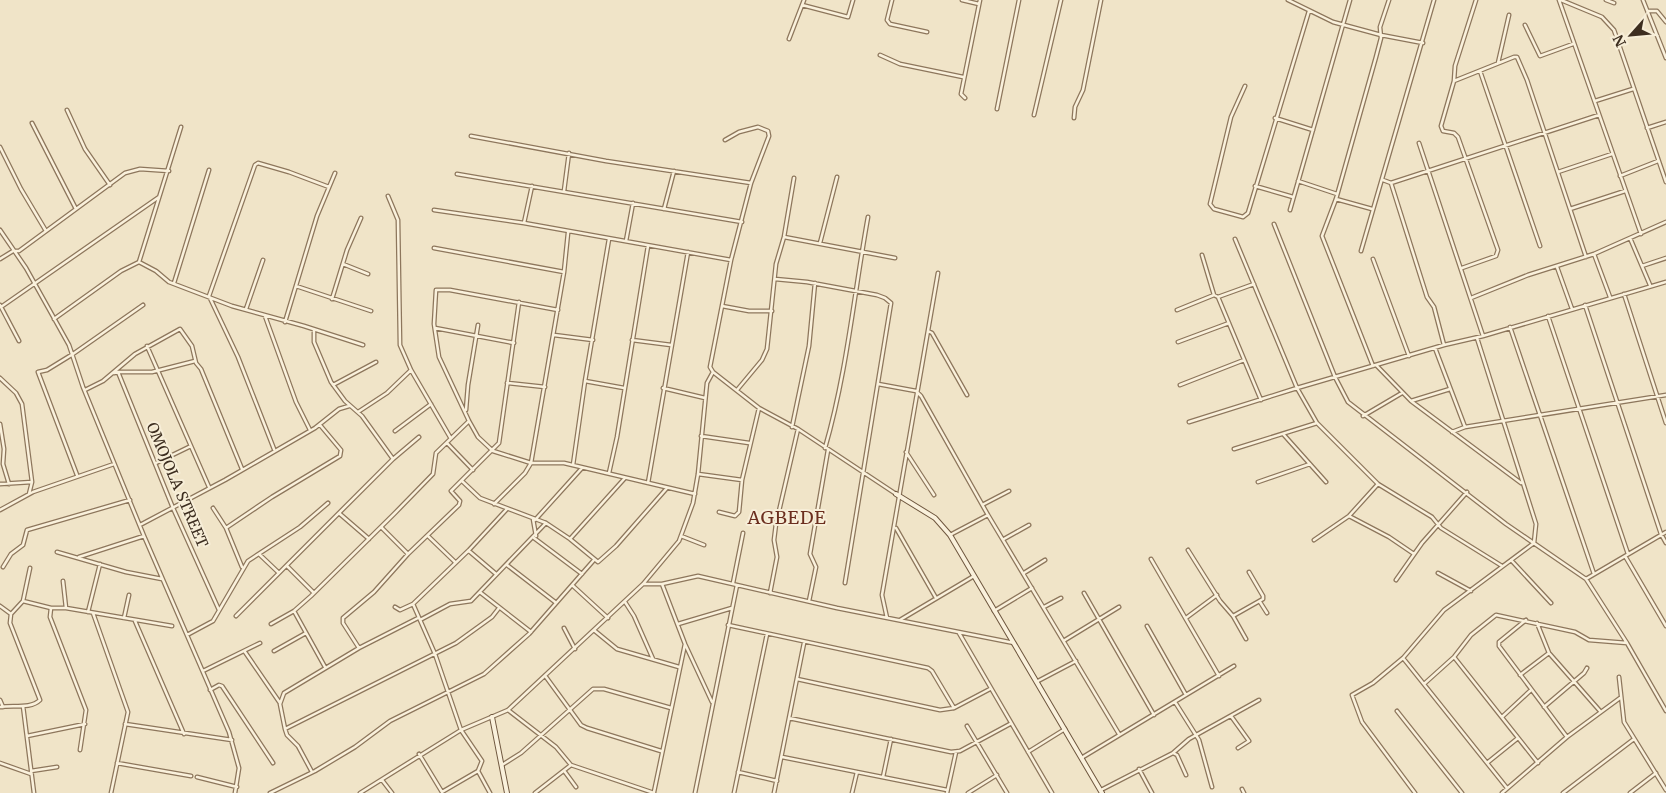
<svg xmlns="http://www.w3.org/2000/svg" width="1666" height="793" viewBox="0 0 1666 793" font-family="Merriweather,serif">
  <rect width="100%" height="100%" fill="#f0e4c8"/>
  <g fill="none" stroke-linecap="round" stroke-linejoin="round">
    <defs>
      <path id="street" d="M892 0 887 20 890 24 927 32
        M962 0 979 4
        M1288 0 1333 22 1381 35 1423 43
        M1559 0 1641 234
        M1561 0 1602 17 1614 30 1666 182
        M1606 0 1614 3
        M1643 0 1666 58
        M802 5 848 17 853 0
        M1648 11H1657L1666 22
        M1525 25 1540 56 1573 44
        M789 39 804 0
        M880 55 900 64 963 77
        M1498 63 1509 15
        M1480 71 1540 246
        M1454 81 1455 66 1476 0
        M1245 86 1231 117 1210 204 1214 209 1243 217 1248 213 1309 11
        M965 98 961 94 980 0
        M1595 101 1633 89
        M997 109 1019 0
        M67 110 85 149 110 185
        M1034 115 1061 0
        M1074 118 1075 107 1083 90 1101 0
        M1275 118 1313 130
        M32 123 76 209
        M1647 128 1666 122
        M471 136 606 161 751 183
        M725 140 739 132 758 127 768 131 769 136 751 183 731 260 710 367 713 372 759 408 798 429 896 494
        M1419 143 1483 336
        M0 147 21 189 46 231
        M1558 172 1612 154
        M457 174 742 222
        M1620 176 1658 161
        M1383 180 1391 183 1599 115
        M1298 181 1337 194
        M1391 183 1427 297 1434 307 1444 345
        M1255 186 1293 197
        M564 191 569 153
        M388 196 398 220 400 345 411 370 450 437
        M1336 199 1372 209
        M664 209 674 171
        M1570 209 1625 191
        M434 210 524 223 731 260
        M1290 210 1350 0
        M524 223 532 186
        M1274 224 1335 377 1348 402 1506 524 1586 579 1627 643 1666 711
        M0 230 26 268 69 345 83 387 144 536 229 732 239 768 235 793
        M784 237 895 258
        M1630 238 1650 285
        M1235 239 1297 388 1317 423 1378 484 1432 517 1441 528 1502 566
        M626 241 633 203
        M820 243 837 177
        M434 248 564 272 568 233
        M1361 251 1434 0
        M1594 254 1610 297
        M1202 255 1214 295 1218 297 1261 400
        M0 259 13 251H19L125 173 140 169 169 171
        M1373 259 1409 356
        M139 262 181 127
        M343 264 368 274
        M1642 266 1666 258
        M1557 267 1572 309
        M1462 268 1496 256 1498 250 1458 137 1454 133 1443 131 1441 126 1454 81 1514 57H1517L1527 80 1586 257
        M775 279 807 282 877 295 885 298 891 303 845 583
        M174 283 209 170
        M296 286 371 311
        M1624 294 1666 423
        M1218 297 1254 284
        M1471 298 1528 275 1594 254 1666 222
        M332 299 347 250 361 218
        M0 305 19 341
        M1585 305 1661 534 1666 543
        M722 306 749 311H772
        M1 307 159 197
        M246 309 263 260
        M558 310 450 290H436L434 324 439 357 469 421 478 437 493 451 531 463H564L695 494
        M1177 310 1214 295
        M265 316 296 402 310 430
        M1548 316 1628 554
        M54 319 121 271 139 262 156 271 169 282 232 306 304 326 363 345
        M285 322 317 216 335 173
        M1510 327 1594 574
        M435 328 514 343
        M314 330V342L331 382 345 401 362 416 393 459
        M928 331 932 333 967 395
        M554 335 593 340
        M632 340 671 345
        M1178 342 1229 323
        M147 346 209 487
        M1435 348 1465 427
        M1373 366 1322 236 1336 199 1376 57 1381 38 1380 27 1389 0
        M1377 366 1411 401 1521 483
        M118 372H152L195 361
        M114 373 118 372 173 508 219 610
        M0 378 16 393 22 404 32 482 29 494
        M585 381 609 239
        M507 383 545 387
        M878 384 916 391 921 396 988 515 1119 734
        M333 385 376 362
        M1180 385 1244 360
        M663 388 705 398
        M85 390 103 381 135 354 180 329 192 346 196 363 201 369 242 469
        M737 390 762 360 767 349 776 264 784 237 794 178
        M1411 401 1450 389
        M466 410 468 385 478 325
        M358 412 387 393 411 370
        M1363 416 1402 393
        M1189 422 1297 388 1444 345 1483 336 1666 282
        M0 424 4 449 3 464 9 484
        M792 427 809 346 815 283
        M395 431 431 404
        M1452 432 1465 427 1666 395
        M1284 435 1326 482
        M701 436 749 443
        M447 443 473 470
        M825 448C847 372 854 294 868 217
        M274 449 238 357 209 296 255 165 258 163 289 172 329 187
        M1234 449 1317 423
        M906 452 934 495
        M156 463 191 446
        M573 465 585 381 624 388
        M609 473 617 437 648 246
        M698 474 742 480
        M77 475 38 372 47 370 73 354 143 305
        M625 478 570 539 598 562 616 546 667 488
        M462 481 480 498 546 523 570 539
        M1258 482 1310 464
        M648 483 688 252
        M0 484 32 482
        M494 504 525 473 531 463 564 272
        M984 504 1009 491
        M213 508 226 528 242 567
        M0 510 33 492 114 464
        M719 512 735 516 739 512 742 480 759 408
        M340 514 369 539
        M1349 516 1389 537 1414 554
        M533 519 536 536
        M535 520 582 468
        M140 525 225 480 315 428 339 409 349 406
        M381 527 408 554
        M226 528 272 497 340 456 341 450 320 425
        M896 528 936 598
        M950 535 988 515
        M428 536 455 562
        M681 536 704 545
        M534 538 582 574
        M1004 539 1029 525
        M1314 540 1349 516 1378 484
        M1188 550 1220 601 1233 616 1263 599V596L1249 572
        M469 551 496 574
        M57 552 126 572 162 579
        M259 554 279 573
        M1625 556 1666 626
        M79 557 144 536
        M1151 559 1219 676
        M1511 560 1551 603
        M507 565 555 602
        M287 566 314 593
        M3 567 11 554 23 545 27 530 130 500
        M1024 573 1045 560
        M1438 573 1471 591
        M1586 579 1666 532
        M1396 580 1422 543 1467 492
        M63 581 66 608
        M733 583 743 533
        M643 584H662L698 576 837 608 1014 643
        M662 584 685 644 712 702
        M572 585 608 618
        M481 593 531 632
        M770 593 777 557 774 540 776 524 798 429
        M1084 593 1154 715
        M23 601 51 608H66L172 626
        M809 601 816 567 810 554 828 450
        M625 602 634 616 653 659
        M1260 602 1267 613
        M413 604 435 654 461 730 482 761 478 771 442 792
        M0 606 11 614
        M395 607 400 610 413 604 469 550 507 509
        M1044 607 1061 598
        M51 608 50 617 86 710 80 750
        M294 611 325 667
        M994 611 1032 588
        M88 612 100 564
        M93 613 128 712 111 793
        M236 616 393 459 419 437
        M1233 616 1246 639
        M124 618 129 595
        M887 618 882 595 938 273
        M1186 618 1217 595
        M420 620 450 604 471 601 546 523
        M900 620 974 576
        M1526 620 1499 642V646L1567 737
        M135 621 184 734
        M1537 623 1549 653 1600 711
        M271 624 294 611 311 596 394 514 433 474 436 453 469 421
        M678 624 732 608
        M728 625 928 668 932 671 954 708
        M1147 626 1186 695
        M564 628 575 649
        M595 631 617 649 679 667
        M959 633 1052 793
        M187 635 213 621 248 561 300 527 328 503
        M1065 640 1119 607
        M359 648 343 623V618L374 592 408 554 459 505 460 501 451 491 499 443 519 302
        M274 651 306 633
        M245 652 280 703
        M1454 657 1538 763
        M1403 658 1507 788
        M203 671 260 643
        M1520 675 1549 653
        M546 677 581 725 587 728 661 751
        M1619 677 1624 722 1666 790
        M797 679 940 710 954 708 990 689
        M1038 681 1076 661
        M1424 684 1454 657 1471 635 1496 615 1575 632 1589 640 1627 643
        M210 690 219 685 222 686 273 763
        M0 700 3 707
        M1175 702 1199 740 1212 787
        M23 706 34 793
        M0 707C13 705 31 709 40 700L10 623 11 614 23 601 30 568
        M1544 707 1584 673 1587 668
        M508 710 556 747 571 765 654 793
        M1397 711 1462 793
        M1231 716 1249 741 1238 748
        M1502 717 1531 690
        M789 718 951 752 960 751 1010 724
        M125 724 232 740
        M967 726 1007 793
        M285 729 280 704 284 693 359 648 418 618
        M27 736 85 724
        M1028 752 1065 729
        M1173 753 1189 739 1259 700
        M419 754 442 792
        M782 757 947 790
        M1083 757 1234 666
        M0 763 31 774
        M117 763 191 776
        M1487 763 1518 738
        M502 765 521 753 593 689H604L671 708
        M1139 769 1152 793
        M31 771 57 767
        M478 771 490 793
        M312 772 298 746 287 735 285 729 456 643 492 617 499 608
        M565 772 576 787
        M738 772 777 781
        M197 777 237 787
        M883 777 891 739
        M382 780 392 793
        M1242 789 1244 793
        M1101 790 1173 753 1177 755 1186 775
        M654 792 685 644
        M270 793 315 771 355 747 390 721 484 674 529 634 594 560
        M360 793 461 730 508 710 643 584 679 541 693 503 698 474 707 383 713 372
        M535 793 571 765
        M695 793 737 585
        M734 793 767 634
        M774 793 804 643
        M852 793 857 772
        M947 793 956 752
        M968 793 997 775
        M1415 793 1362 722 1352 695 1373 683 1403 658 1444 610 1534 543 1536 524 1477 338
        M1502 793 1567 737 1620 698
        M1563 793 1634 739
        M1630 793 1656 773"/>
      <path id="secondary" d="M896 494 935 518 950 535 1102 793
        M492 717 507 793"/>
    </defs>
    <use href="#street" stroke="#8d765c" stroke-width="5"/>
    <use href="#secondary" stroke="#6f573f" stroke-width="6"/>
    <use href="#street" stroke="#faf1dc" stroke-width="2.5"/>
    <use href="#secondary" stroke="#faf1dc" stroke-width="4"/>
  </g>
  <g text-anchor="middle" stroke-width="4" stroke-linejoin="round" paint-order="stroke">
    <g font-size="15" fill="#3d2e20" stroke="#f7eed8">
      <text transform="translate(177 485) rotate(67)" y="5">OMOJOLA STREET</text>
    </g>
    <g font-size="18" letter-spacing="1" fill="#6b2e1e" stroke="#f7eed8">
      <text x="787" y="524">AGBEDE</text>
    </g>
  </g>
  <g transform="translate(1631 35) rotate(243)" stroke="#f7eed8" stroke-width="4" paint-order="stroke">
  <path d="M0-4L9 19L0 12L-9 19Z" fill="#3d2e20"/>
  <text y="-8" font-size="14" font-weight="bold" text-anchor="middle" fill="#3d2e20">N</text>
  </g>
</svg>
